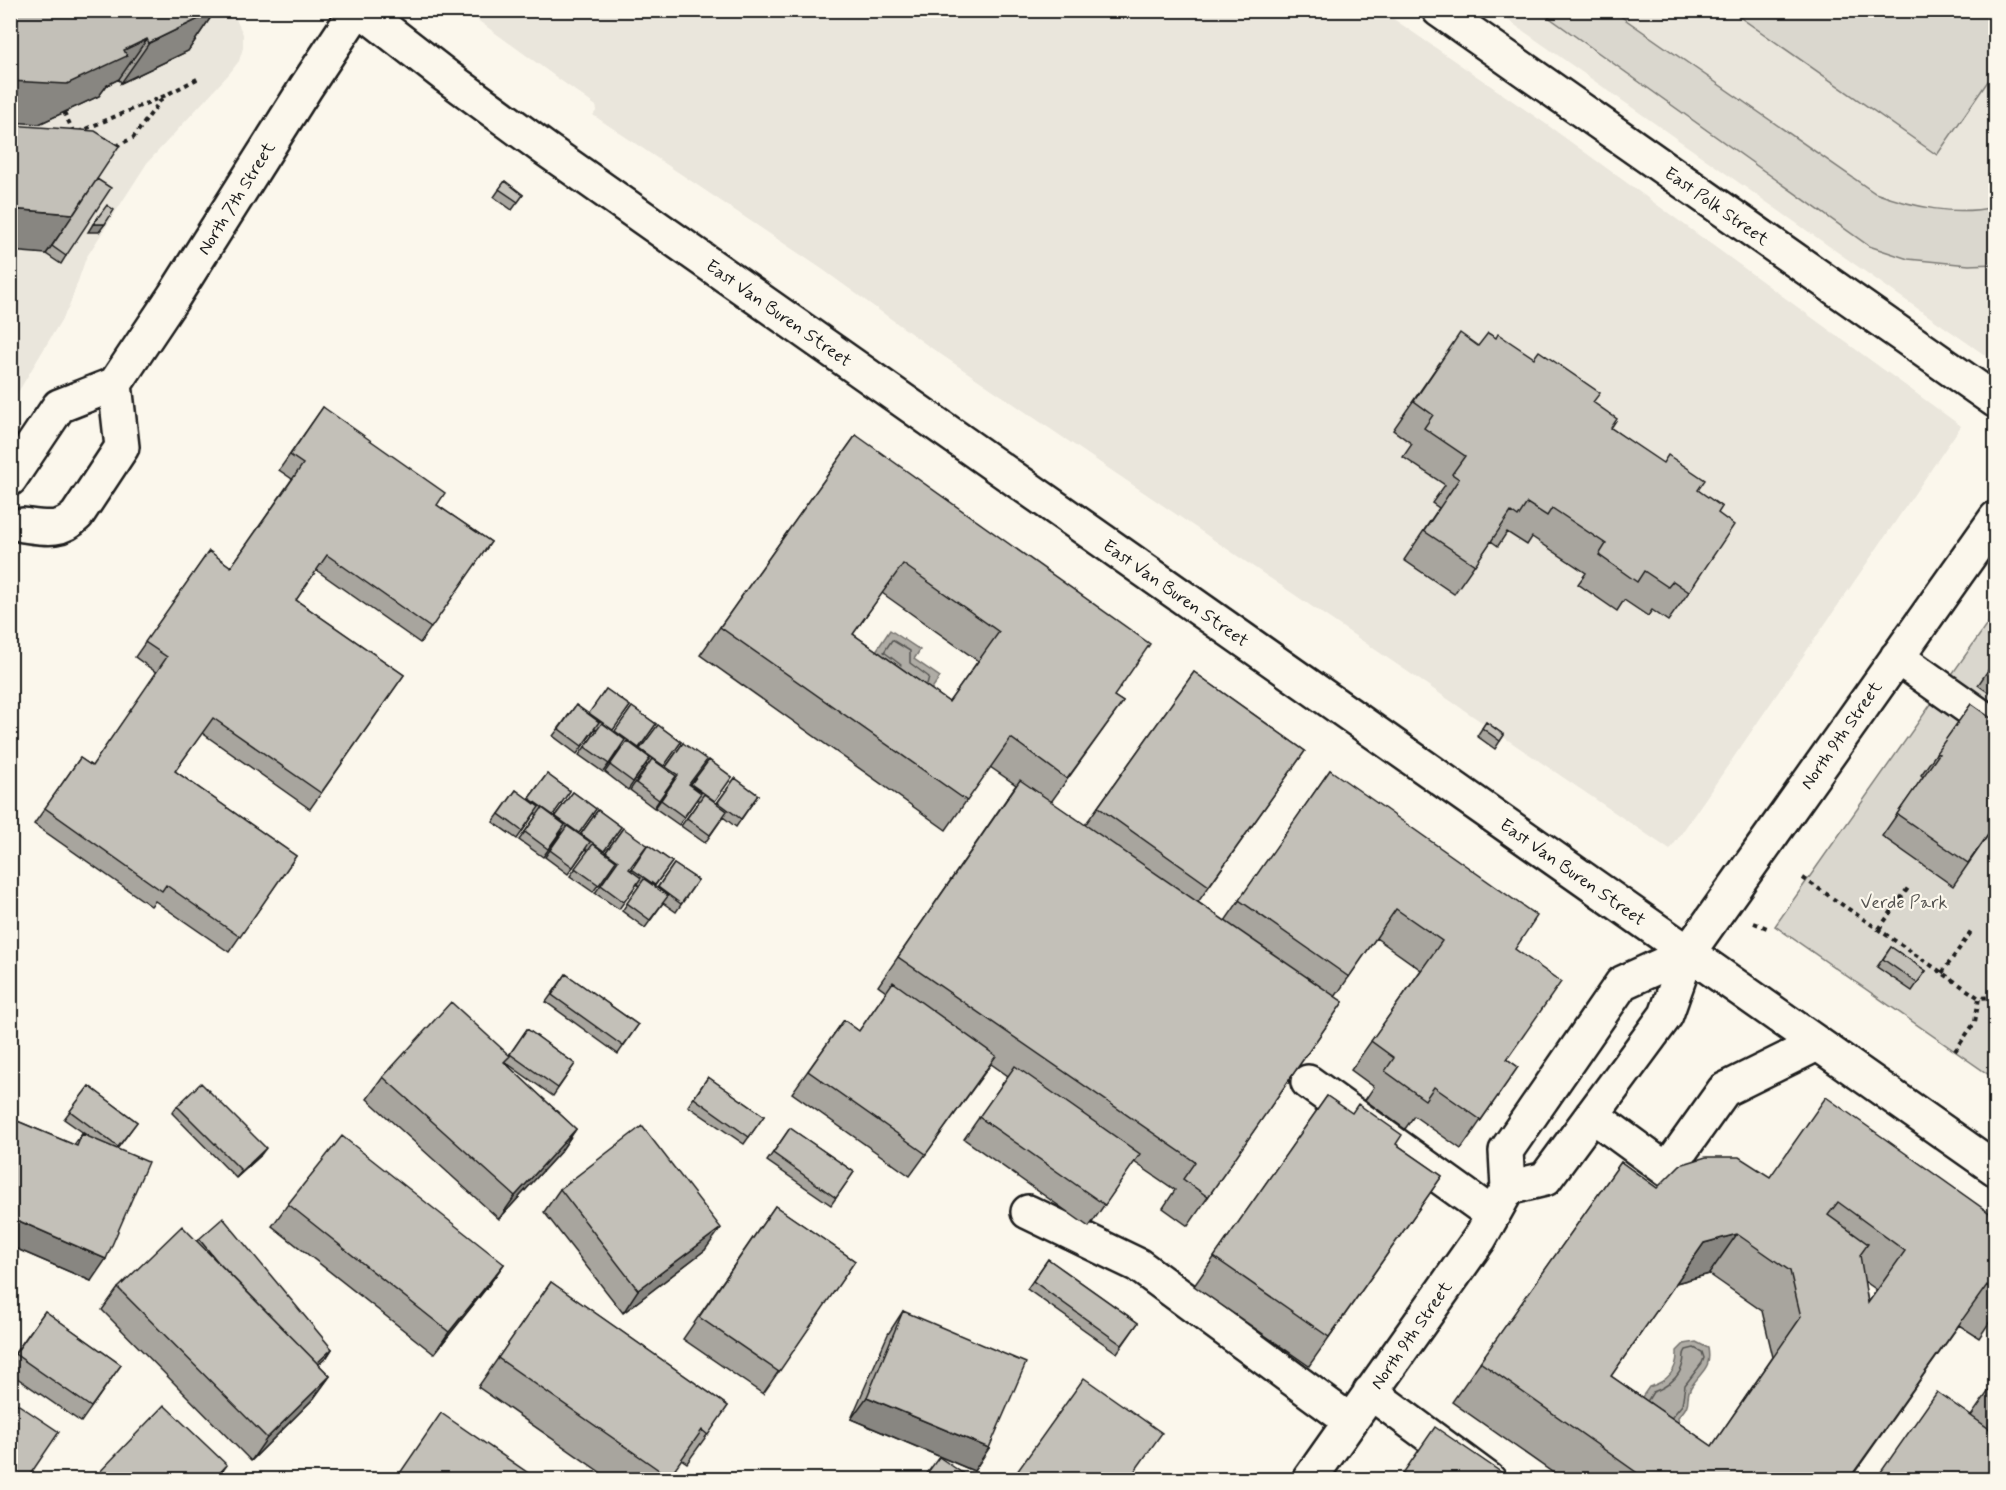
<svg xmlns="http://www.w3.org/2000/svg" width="2006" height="1490" viewBox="0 0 2006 1490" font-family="Mynerve,sans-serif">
  <rect width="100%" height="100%" fill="#fbf7ec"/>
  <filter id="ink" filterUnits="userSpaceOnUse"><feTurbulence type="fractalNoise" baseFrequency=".0167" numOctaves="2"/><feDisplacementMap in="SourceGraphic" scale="12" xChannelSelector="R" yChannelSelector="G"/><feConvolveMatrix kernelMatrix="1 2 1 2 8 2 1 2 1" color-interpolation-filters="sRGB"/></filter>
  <g filter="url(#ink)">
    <path fill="#eae6dc" d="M11 11H232L243 34V48L239 61 229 74 147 163 86 258 69 307 11 404Z
      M465 11H1382L1546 124 1961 426 1670 850 927 345 822 269 593 115 597 110 596 106Z
      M1495 11H1995V362L1904 299Z"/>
    <path fill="#dad7ce" stroke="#7b7a75" stroke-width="1.5" d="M1540 11H1613L1875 193C1914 207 1953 216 1995 207V264L1969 265 1908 259 1869 246Z
      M1731 11H1995V71L1937 155Z
      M1995 613V1079L1775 926Z"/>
    <path fill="#afaca5" stroke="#74726e" stroke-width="1.5" d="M890 630 920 650 914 659 940 677 924 700 874 654Z
      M1696 1342 1708 1348C1712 1369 1701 1371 1691 1387 1684 1398 1694 1402 1678 1417L1679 1425 1641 1408 1642 1397 1649 1387C1667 1382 1678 1370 1677 1351L1684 1344Z"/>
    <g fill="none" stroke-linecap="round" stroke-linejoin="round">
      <path stroke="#575653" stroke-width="1.5" d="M901 665 884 652 892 640 910 651V663L929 677 927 684
        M1648 1400 1653 1392C1665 1388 1680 1378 1683 1363 1685 1357 1682 1355 1686 1350L1694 1348 1702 1352 1704 1358 1702 1363 1685 1385 1682 1405 1672 1417"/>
      <defs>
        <path id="minor" d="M1439 10 1996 401
          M1897 657 1996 727
          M1308 1082 1493 1215
          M1592 1115 1667 1170 1724 1090 1817 1044
          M1508 1188 1545 1179 1666 1015 1688 953 1996 518
          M1028 1212 1138 1265 1350 1421
          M1370 1392 1489 1480
          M1309 1480 1480 1238 1508 1188 1506 1151 1622 983 1688 953"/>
        <path id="major" d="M361 10 446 76 544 148 1996 1169
          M10 479 59 406 115 384 174 296 306 87 357 10
          M23 525C45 528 61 532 77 515L122 447 115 384"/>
      </defs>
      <use href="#minor" stroke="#1c1c1c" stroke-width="38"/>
      <use href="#major" stroke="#1c1c1c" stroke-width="38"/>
      <path stroke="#1c1c1c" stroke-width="4" stroke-dasharray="4.5 4.5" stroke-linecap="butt" d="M78 132 164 96 201 77
        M116 146 133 138 163 97
        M1803 878 1979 998
        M1754 923 1767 928
        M1879 929 1908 888
        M1942 973 1971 932
        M1955 1051 1975 1022 1979 998 1996 997"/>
      <use href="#minor" stroke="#fbf7ec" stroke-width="33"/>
      <use href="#major" stroke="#fbf7ec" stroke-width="33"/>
      <path stroke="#1c1c1c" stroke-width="4" stroke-dasharray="4.5 4.5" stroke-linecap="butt" d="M64 112 74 133"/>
    </g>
    <path fill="#a8a59e" stroke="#1c1c1c" stroke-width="1.5" fill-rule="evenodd" d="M10 10 215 11 188 51 121 83 119 79 107 85 99 96 39 124Z
      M97 179 66 256 61 264 46 254Z
      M505 181 523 195 512 210 494 197Z
      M1478 346 1593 402 1611 428 1698 490 1718 513 1689 592 1668 621 1652 610 1648 616 1624 600 1617 611 1578 584 1586 573 1532 537 1527 545 1507 532 1498 546 1491 541 1454 594 1404 560 1439 508 1432 503 1445 485 1403 457 1412 444 1393 430 1440 362Z
      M323 407 437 505 491 542 420 643 316 570 296 600 404 675 310 809 202 733 175 771 296 856 229 952 155 901 151 906 34 824 80 758 92 766 157 673 135 657 209 551 231 567 292 479 279 470Z
      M856 435 1114 696 1123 702 1051 802 1085 825 1194 672 1305 751 1198 902 1225 921 1330 770 1515 949 1507 1059 1518 1067 1461 1149 1414 1116 1405 1129 1365 1100 1374 1087 1351 1070 1421 970 1376 938 1335 997 1343 1002 1188 1226 1163 1208 1175 1190 1134 1162 1089 1227 964 1139 1008 1076 991 1064 910 1176 792 1093 844 1020 859 1031 886 992 878 986 1016 785 990 767 946 830 700 655ZM882 593 978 661 949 702 853 634Z
      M1995 660V697L1978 685Z
      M606 689 630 706 612 731 615 732 632 707 656 724 638 749 640 750 658 725 681 742 663 767 665 768 683 743 689 784 690 785 709 760 732 777 714 802 717 803 735 778 758 795 736 827 723 817 705 843 681 826 699 801 697 799 679 825 655 808 673 783 671 782 654 808 630 790 647 766 646 764 628 790 605 772 622 748 621 747 603 772 579 755 597 730 595 729 577 754 553 736 576 705 589 714Z
      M1971 704 1995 825 1953 886 1882 836 1923 777 1921 775Z
      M1486 722 1504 735 1495 749 1477 736Z
      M547 774 570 791 552 816 554 817 573 792 596 809 578 834 580 835 598 810 621 827 603 852 605 853 623 828 629 869 631 870 648 845 672 862 654 887 657 888 674 864 698 880 676 912 663 903 645 928 622 911 639 886 637 884 619 909 595 893 613 868 611 867 593 892 570 876 588 851 586 849 568 874 545 857 562 833 561 832 543 857 519 840 537 815 535 813 517 839 493 822 516 790 528 799Z
      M1891 947 1926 971 1912 991 1877 967Z
      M566 974 638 1025 618 1054 546 1002Z
      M527 1029 575 1064 553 1096 505 1062V1063L576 1129 561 1151 499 1219 367 1099 383 1077 509 1055Z
      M708 1077 764 1116 744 1144 688 1106Z
      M89 1086 137 1122 117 1149 91 1281 10 1246V1118L74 1145 82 1134 88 1136 64 1119Z
      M1327 1096 1442 1176 1309 1366 1194 1286Z
      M177 1106 260 1156 236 1178 172 1113Z
      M790 1128 854 1172 831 1205 767 1161Z
      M1621 1162 1657 1188 1770 1177 1995 1217V1314L1979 1338 1959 1325 1850 1479H1562L1452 1402ZM1709 1274 1762 1311 1773 1357 1712 1446 1611 1376 1676 1283ZM1864 1281 1877 1290 1868 1303Z
      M560 1189 705 1250 623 1313 544 1212Z
      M288 1204 504 1264 488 1286 434 1354 272 1226Z
      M775 1206 855 1261 763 1394 683 1339Z
      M199 1239 332 1349 327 1357 318 1364 330 1376 314 1398 251 1461 102 1310 118 1288 197 1241Z
      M1048 1259 1138 1323 1117 1353 1027 1289Z
      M551 1282 728 1406 687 1463 681 1459 667 1479H610L478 1387Z
      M45 1311 121 1365 81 1422 10 1373V1360Z
      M903 1311 989 1448 974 1471 851 1419 888 1334Z
      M1995 1382V1479L1971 1416Z"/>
    <path fill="#888681" stroke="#1c1c1c" stroke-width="1.5" d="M215 11 188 51 121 83 149 43Z
      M147 39 119 79 107 85 99 96 39 124 10 122V81L124 50Z
      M10 209 74 214 46 254 10 251Z
      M93 224H105L99 232H88Z
      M576 1129 561 1151 499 1219 515 1196Z
      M266 1148 260 1156 236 1178 242 1171Z
      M10 1217 106 1259 91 1281 10 1246Z
      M721 1228 705 1250 623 1313 638 1290Z
      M1737 1234 1709 1274 1676 1283 1704 1243Z
      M504 1264 488 1286 434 1354 449 1332Z
      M332 1349 327 1357 303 1378 308 1370Z
      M330 1376 314 1398 251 1461 267 1438Z
      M867 1397 989 1448 974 1471 851 1419Z
      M227 1465 217 1479H214Z"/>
    <path fill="#c3c0b8" stroke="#1c1c1c" stroke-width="1.5" fill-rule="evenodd" d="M10 10H215V11L149 43 147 39 124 50 127 56 67 84 10 81Z
      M10 125 95 131 119 146 74 214 10 209Z
      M97 179 111 188 66 256 52 246Z
      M505 181 523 195 518 202 499 189Z
      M107 205 114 210 105 224H93Z
      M1460 333 1478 346 1488 333 1496 338 1498 334 1534 358 1539 351 1600 393 1593 402 1617 419 1611 428 1663 463 1668 455 1705 480 1698 490 1722 507 1718 513 1734 525 1689 592 1673 581 1668 587 1644 571 1637 582 1599 555 1606 544 1552 508 1547 516 1527 503 1518 517 1511 512 1475 565 1424 531 1459 479 1452 474 1465 456 1424 428 1433 415 1414 401Z
      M323 407 445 493 437 505 491 542 431 628 327 555 296 600 404 675 321 793 213 718 175 771 296 856 240 937 166 885 162 891 45 808 80 758 92 766 167 657 145 642 209 551 231 567 303 464 290 455Z
      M856 435 1150 644 1114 696 1123 702 1067 779 1011 738 967 801 720 627ZM903 564 999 632 949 702 853 634Z
      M1194 672 1305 751 1209 886 1098 807Z
      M606 689 630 706 613 730 589 713Z
      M1971 704 1995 721V825L1968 863 1897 814 1939 754 1936 753Z
      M576 705 599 722 582 746 559 729Z
      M632 707 656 724 639 748 615 731Z
      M1486 722 1504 735 1500 741 1482 728Z
      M602 723 625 740 609 764 585 747Z
      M658 725 681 742 664 766 640 749Z
      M627 741 650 758 633 782 610 765Z
      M683 743 707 760 689 784 701 793 684 817 661 800 678 775 666 767Z
      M652 759 676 776 659 800 636 783Z
      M709 760 732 777 715 801 691 784Z
      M1330 770 1537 916 1515 949 1561 982 1507 1059 1518 1067 1481 1120 1434 1087 1425 1100 1385 1071 1394 1058 1371 1041 1442 941 1396 909 1349 977 1239 900Z
      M547 774 570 791 553 815 529 798Z
      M735 778 758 795 741 819 718 802Z
      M1020 780 1343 1002 1208 1197 1183 1179 1195 1162 898 957Z
      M516 790 539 807 522 831 499 814Z
      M573 792 596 809 579 833 555 816Z
      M704 794 727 811 710 835 687 818Z
      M542 808 565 825 548 849 525 832Z
      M598 810 621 827 604 851 581 834Z
      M567 826 590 842 573 867 550 850Z
      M623 828 647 845 629 869 641 878 624 902 601 885 618 861 606 852Z
      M593 844 616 861 599 885 575 868Z
      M648 845 672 862 655 885 632 869Z
      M674 864 698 880 681 904 658 887Z
      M644 879 668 896 650 920 627 903Z
      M1891 947 1926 971 1917 983 1883 959Z
      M566 974 638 1025 623 1046 552 995Z
      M893 982 996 1056 926 1154 808 1071 844 1020 859 1031Z
      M451 1002 510 1056 504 1062 576 1129 515 1196 383 1077Z
      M527 1029 575 1064 558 1088 510 1054Z
      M1015 1066 1140 1154 1105 1205 979 1117Z
      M708 1077 764 1116 749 1137 694 1098Z
      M201 1083 266 1148 242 1171 177 1106Z
      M89 1086 137 1122 118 1147 70 1111Z
      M1327 1096 1352 1113 1358 1104 1402 1135 1396 1144 1442 1176 1329 1337 1214 1257Z
      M1826 1097 1995 1217V1291L1987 1285 1849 1479H1646L1480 1362 1621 1162 1657 1188 1680 1165 1706 1157H1739L1770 1177ZM1838 1202 1905 1251 1868 1303 1860 1255 1868 1244 1828 1215ZM1737 1234 1790 1271 1801 1317 1712 1446 1611 1376 1704 1243Z
      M10 1118 77 1146 82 1134 148 1162 106 1259 10 1217Z
      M642 1126 721 1228 638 1290 560 1189Z
      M790 1128 854 1172 836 1198 773 1153Z
      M342 1136 504 1264 449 1332 288 1204Z
      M775 1206 855 1261 779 1372 699 1317Z
      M223 1218 332 1349 317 1363 218 1262 199 1239Z
      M182 1226 330 1376 267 1438 118 1288Z
      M1048 1259 1138 1323 1122 1345 1033 1281Z
      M551 1282 728 1406 708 1435 702 1430 669 1477 498 1358Z
      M45 1311 121 1365 91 1407 15 1354Z
      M903 1311 1026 1363 989 1448 867 1397Z
      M1084 1378 1162 1433 1129 1479H1012Z
      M1937 1392 1995 1433V1479H1876Z
      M10 1399 59 1432 27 1479H10Z
      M164 1405 227 1465 214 1479H93Z
      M441 1413 537 1479H396Z
      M1435 1427 1511 1479H1399Z
      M939 1457 971 1479H923Z"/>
  </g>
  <g text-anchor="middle" stroke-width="4.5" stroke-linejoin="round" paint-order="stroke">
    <g font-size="18" fill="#1c1c1c" stroke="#fbf7ec">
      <text transform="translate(236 198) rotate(-58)" y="6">North 7th Street</text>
      <text transform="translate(1717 206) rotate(35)" y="6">East Polk Street</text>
      <text transform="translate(779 313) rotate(35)" y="6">East Van Buren Street</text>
      <text transform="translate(1176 593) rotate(35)" y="6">East Van Buren Street</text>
      <text transform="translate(1841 735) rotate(-55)" y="6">North 9th Street</text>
      <text transform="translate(1573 872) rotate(35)" y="6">East Van Buren Street</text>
      <text transform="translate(1411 1335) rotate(-55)" y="6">North 9th Street</text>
    </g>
    <g font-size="18" fill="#555451" stroke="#fbf7ec">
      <text x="1904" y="908">Verde Park</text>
    </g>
  </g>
  <rect width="2006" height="1490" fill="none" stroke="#fbf7ec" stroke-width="36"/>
  <rect x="18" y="18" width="1970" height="1454" fill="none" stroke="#1c1c1c" stroke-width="2" filter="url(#ink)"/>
</svg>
